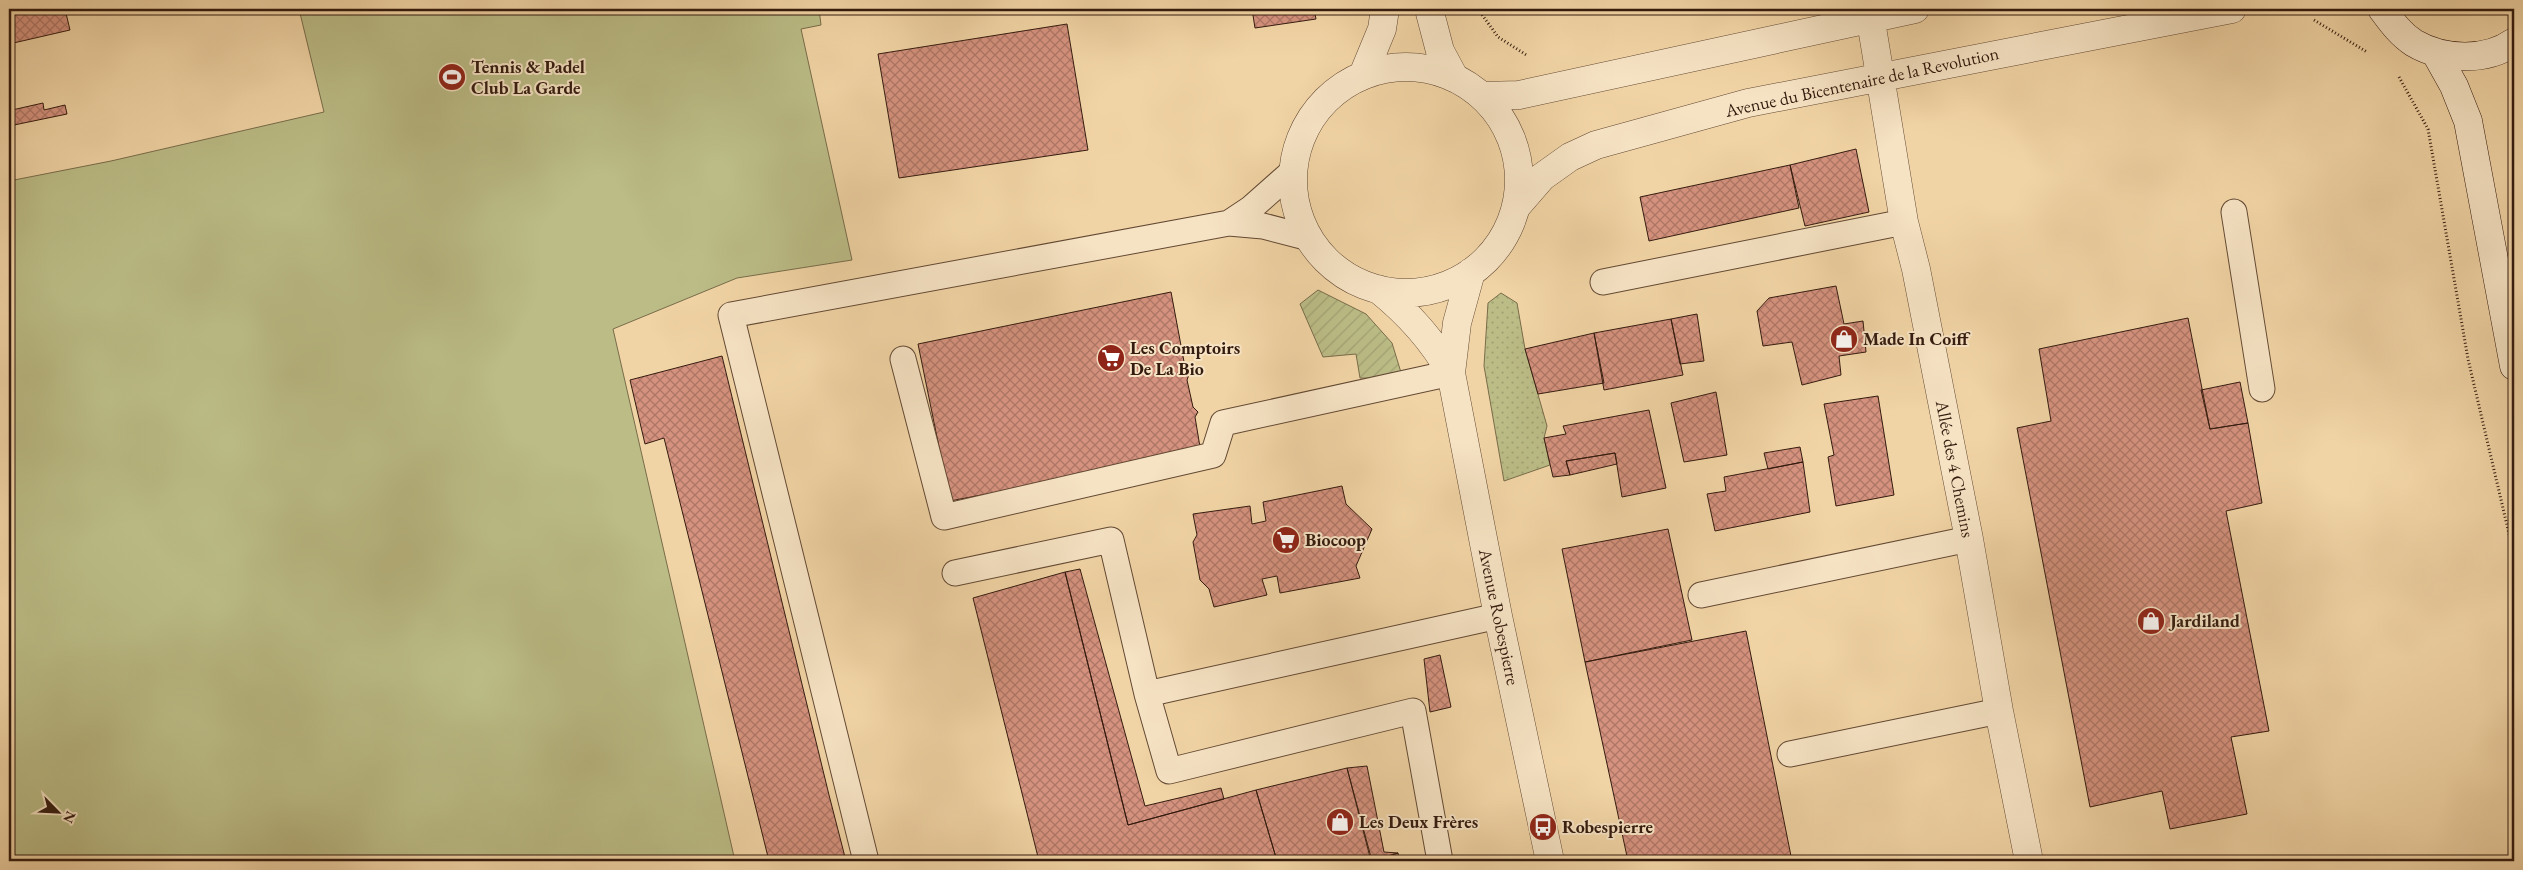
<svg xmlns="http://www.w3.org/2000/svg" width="2523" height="870" viewBox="0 0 2523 870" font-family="'EB Garamond',serif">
  <defs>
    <pattern id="grass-dots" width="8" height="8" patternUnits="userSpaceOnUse" patternTransform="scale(1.25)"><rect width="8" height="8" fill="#bbbc86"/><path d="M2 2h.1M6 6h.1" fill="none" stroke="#a1a172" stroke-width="1.8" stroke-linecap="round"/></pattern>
    <pattern id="garden-furrows" width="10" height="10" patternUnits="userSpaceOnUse" patternTransform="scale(1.25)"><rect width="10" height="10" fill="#bbbc86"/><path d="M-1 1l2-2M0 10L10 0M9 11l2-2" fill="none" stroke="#a1a172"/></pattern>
    <pattern id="building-cross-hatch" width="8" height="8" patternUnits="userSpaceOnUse" patternTransform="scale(1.25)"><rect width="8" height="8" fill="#d5927e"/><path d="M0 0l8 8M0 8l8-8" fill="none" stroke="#ae7666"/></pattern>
  </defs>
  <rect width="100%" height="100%" fill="#f1d4a5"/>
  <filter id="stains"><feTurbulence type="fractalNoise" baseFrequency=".004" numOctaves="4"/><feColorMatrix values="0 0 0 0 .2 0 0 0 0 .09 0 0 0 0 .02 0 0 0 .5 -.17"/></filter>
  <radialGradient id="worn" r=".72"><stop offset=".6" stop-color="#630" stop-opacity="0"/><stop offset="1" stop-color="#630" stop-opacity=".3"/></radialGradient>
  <path fill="url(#grass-dots)" stroke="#786c4a" d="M1501 293 1517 303 1525 349 1547 426 1544 438 1550 465 1504 481 1484 366 1488 303Z"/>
  <path fill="url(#garden-furrows)" stroke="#786c4a" d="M1318 290 1366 314 1392 343 1403 379 1360 378 1356 354 1323 357 1300 304Z"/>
  <path fill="#bbbc86" stroke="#786c4a" d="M299 9H819L821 25 801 29 852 260 737 278 613 329 735 861H9V181L111 161 324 112Z"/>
  <path fill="url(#building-cross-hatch)" stroke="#341b0f" d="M9 9H65L70 30 9 44Z
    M1190 9H1216L1191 14Z
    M1252 9H1314L1316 19 1255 28Z
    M1067 24 1088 150 899 178 878 54Z
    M43 103 44 110 65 105 67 114 14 125 12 110Z
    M9 109 12 110 14 125 9 135Z
    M1856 149 1869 212 1805 226 1790 165Z
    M1790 165 1799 208 1649 241 1640 197Z
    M1836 286 1844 324 1863 321 1866 352 1839 356 1841 375 1802 385 1792 342 1763 346 1757 311 1769 298Z
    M1171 292 1185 367 1190 372 1187 380 1193 407 1198 412 1195 417 1201 453 950 501 918 344Z
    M1697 314 1704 361 1680 364 1671 319Z
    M2188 318 2210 429 2248 423 2262 503 2226 511 2269 731 2231 737 2247 814 2170 829 2162 791 2090 807 2017 428 2051 421 2039 349Z
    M1671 319 1683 375 1604 390 1594 333Z
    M1594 333 1604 383 1538 394 1525 349Z
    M722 356 829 795 846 861H769L664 438 645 444 630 380Z
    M2240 382 2248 423 2210 429 2201 390Z
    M1716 392 1727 455 1684 462 1671 403Z
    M1878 396 1894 495 1836 506 1828 457 1834 455 1824 404Z
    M1649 410 1666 488 1622 497 1615 453 1566 461 1570 475 1553 477 1544 438 1566 434 1563 426Z
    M1800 447 1803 462 1768 469 1764 453Z
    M1615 453 1617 464 1570 475 1566 461Z
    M1803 462 1810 512 1715 531 1707 494 1726 491 1724 477Z
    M1342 486 1346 504 1372 529 1356 566 1360 578 1280 593 1277 576 1262 579 1267 595 1214 607 1209 589 1200 580 1193 542 1197 535 1193 514 1250 506 1252 524 1266 521 1263 502Z
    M1668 529 1692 640 1585 662 1562 549Z
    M1080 569 1145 806 1221 788 1224 799 1128 825 1065 572Z
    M1065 572 1128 825 1256 790 1277 861H1039L973 598Z
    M1746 631 1792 861H1628L1585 662Z
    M1440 655 1451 707 1430 712 1424 659Z
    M1367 766 1384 852 1398 853 1372 861 1347 768Z
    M1347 768 1371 861H1277L1256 790Z
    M1398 853 1400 861H1372Z"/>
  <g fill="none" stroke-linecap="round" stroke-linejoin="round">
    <defs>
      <path id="lane" d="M2234 212 2262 389
        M1229 223 1250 209 1293 171
        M1603 282 1904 222
        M903 359 944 517 1213 455 1223 423 1451 373
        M955 573 1111 540 1147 694 1169 771 1413 711 1440 861
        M1701 595 1969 539
        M1147 694 1498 616
        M1790 754 1999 711
        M866 861 731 315 1229 223 1263 226 1309 238"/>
      <path id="street" d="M1429 9 1440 51 1454 77
        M1869 9 1904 222 1916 269 1969 539 1999 711 2029 861
        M1293 180a113 113 0 1 1 226 0a113 113 0 1 1-226 0Z
        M1363 75 1382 29 1385 9
        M1483 96 1519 95 1915 9
        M1516 207 1542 177 1570 157 1596 145 1748 103 2232 9
        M1471 272 1457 323 1451 373 1498 616 1550 861
        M1378 289C1408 313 1432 339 1451 373"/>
      <path id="secondary" d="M2382 9C2391 21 2400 34 2414 43 2443 60 2486 62 2514 42
        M2435 52 2454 86 2468 121 2514 366"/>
    </defs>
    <use href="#lane" stroke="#634934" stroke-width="27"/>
    <use href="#street" stroke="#634934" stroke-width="29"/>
    <use href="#secondary" stroke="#341b0f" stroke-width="29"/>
    <path stroke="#341b0f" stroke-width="3" stroke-dasharray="1 2.5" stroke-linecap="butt" d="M1478 9 1498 37 1528 56
      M2314 20 2367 52
      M2399 77 2428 129 2468 359 2514 555"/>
    <use href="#lane" stroke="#f6e3c4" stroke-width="25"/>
    <use href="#street" stroke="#f6e3c4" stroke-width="28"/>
    <use href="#secondary" stroke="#f6e3c4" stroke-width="28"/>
  </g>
  <defs>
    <symbol id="stadium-disc" viewBox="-11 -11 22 22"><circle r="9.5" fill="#8f2418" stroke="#f6e3c4"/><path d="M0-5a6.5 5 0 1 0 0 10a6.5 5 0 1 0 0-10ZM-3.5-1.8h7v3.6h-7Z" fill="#fff"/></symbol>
    <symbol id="shop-disc" viewBox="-11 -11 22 22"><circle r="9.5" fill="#8f2418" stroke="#f6e3c4"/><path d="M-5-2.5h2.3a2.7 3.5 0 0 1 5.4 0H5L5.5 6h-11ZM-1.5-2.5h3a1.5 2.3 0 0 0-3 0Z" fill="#fff"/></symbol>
    <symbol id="supermarket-disc" viewBox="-11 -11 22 22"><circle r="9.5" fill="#8f2418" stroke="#f6e3c4"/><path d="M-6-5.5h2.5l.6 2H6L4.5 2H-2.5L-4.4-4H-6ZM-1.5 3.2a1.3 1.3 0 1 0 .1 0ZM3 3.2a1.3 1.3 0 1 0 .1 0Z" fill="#fff"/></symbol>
    <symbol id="bus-disc" viewBox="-11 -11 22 22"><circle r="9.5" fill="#8f2418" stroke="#f6e3c4"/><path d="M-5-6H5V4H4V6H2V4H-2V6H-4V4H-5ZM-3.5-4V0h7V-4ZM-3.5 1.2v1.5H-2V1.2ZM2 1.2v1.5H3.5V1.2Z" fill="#fff"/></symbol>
  </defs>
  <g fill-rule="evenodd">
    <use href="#stadium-disc" x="436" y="61" width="32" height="32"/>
    <use href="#shop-disc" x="1828" y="323" width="32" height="32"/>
    <use href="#supermarket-disc" x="1095" y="342" width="32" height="32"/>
    <use href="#supermarket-disc" x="1270" y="524" width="32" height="32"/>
    <use href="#shop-disc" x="2135" y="605" width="32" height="32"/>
    <use href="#shop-disc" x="1324" y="806" width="32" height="32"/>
    <use href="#bus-disc" x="1527" y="811" width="32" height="32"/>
  </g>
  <g text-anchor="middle" stroke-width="4" stroke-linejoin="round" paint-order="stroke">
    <g font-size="18" font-weight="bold" fill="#341b0f" stroke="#f6e3c4" text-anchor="start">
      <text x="471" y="73">Tennis &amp; Padel<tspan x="471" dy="21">Club La Garde</tspan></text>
      <text x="1863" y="345">Made In Coiff</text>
      <text x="1130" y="354">Les Comptoirs<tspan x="1130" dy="21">De La Bio</tspan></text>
      <text x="1305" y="546">Biocoop</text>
      <text x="2170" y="627">Jardiland</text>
      <text x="1359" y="828">Les Deux Frères</text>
      <text x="1562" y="833">Robespierre</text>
    </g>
    <g font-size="18" fill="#341b0f" stroke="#f6e3c4">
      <text transform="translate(1862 82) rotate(-12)" y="6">Avenue du Bicentenaire de la Revolution</text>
      <text transform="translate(1955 469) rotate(79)" y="6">Allée des 4 Chemins</text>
      <text transform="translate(1499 617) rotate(78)" y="6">Avenue Robespierre</text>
    </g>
  </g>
  <rect width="2523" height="870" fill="none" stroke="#f1d4a5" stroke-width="30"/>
  <rect x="10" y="10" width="2503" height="850" fill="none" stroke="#341b0f" stroke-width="2.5"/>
  <rect x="15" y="15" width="2493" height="840" fill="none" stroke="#341b0f"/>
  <g transform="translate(58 812) rotate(114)" stroke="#f6e3c4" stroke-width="4" paint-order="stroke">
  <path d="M0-4L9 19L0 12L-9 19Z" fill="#341b0f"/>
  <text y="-8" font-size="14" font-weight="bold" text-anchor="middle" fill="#341b0f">N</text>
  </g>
  <rect width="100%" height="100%" filter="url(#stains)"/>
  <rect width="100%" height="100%" fill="url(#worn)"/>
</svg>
